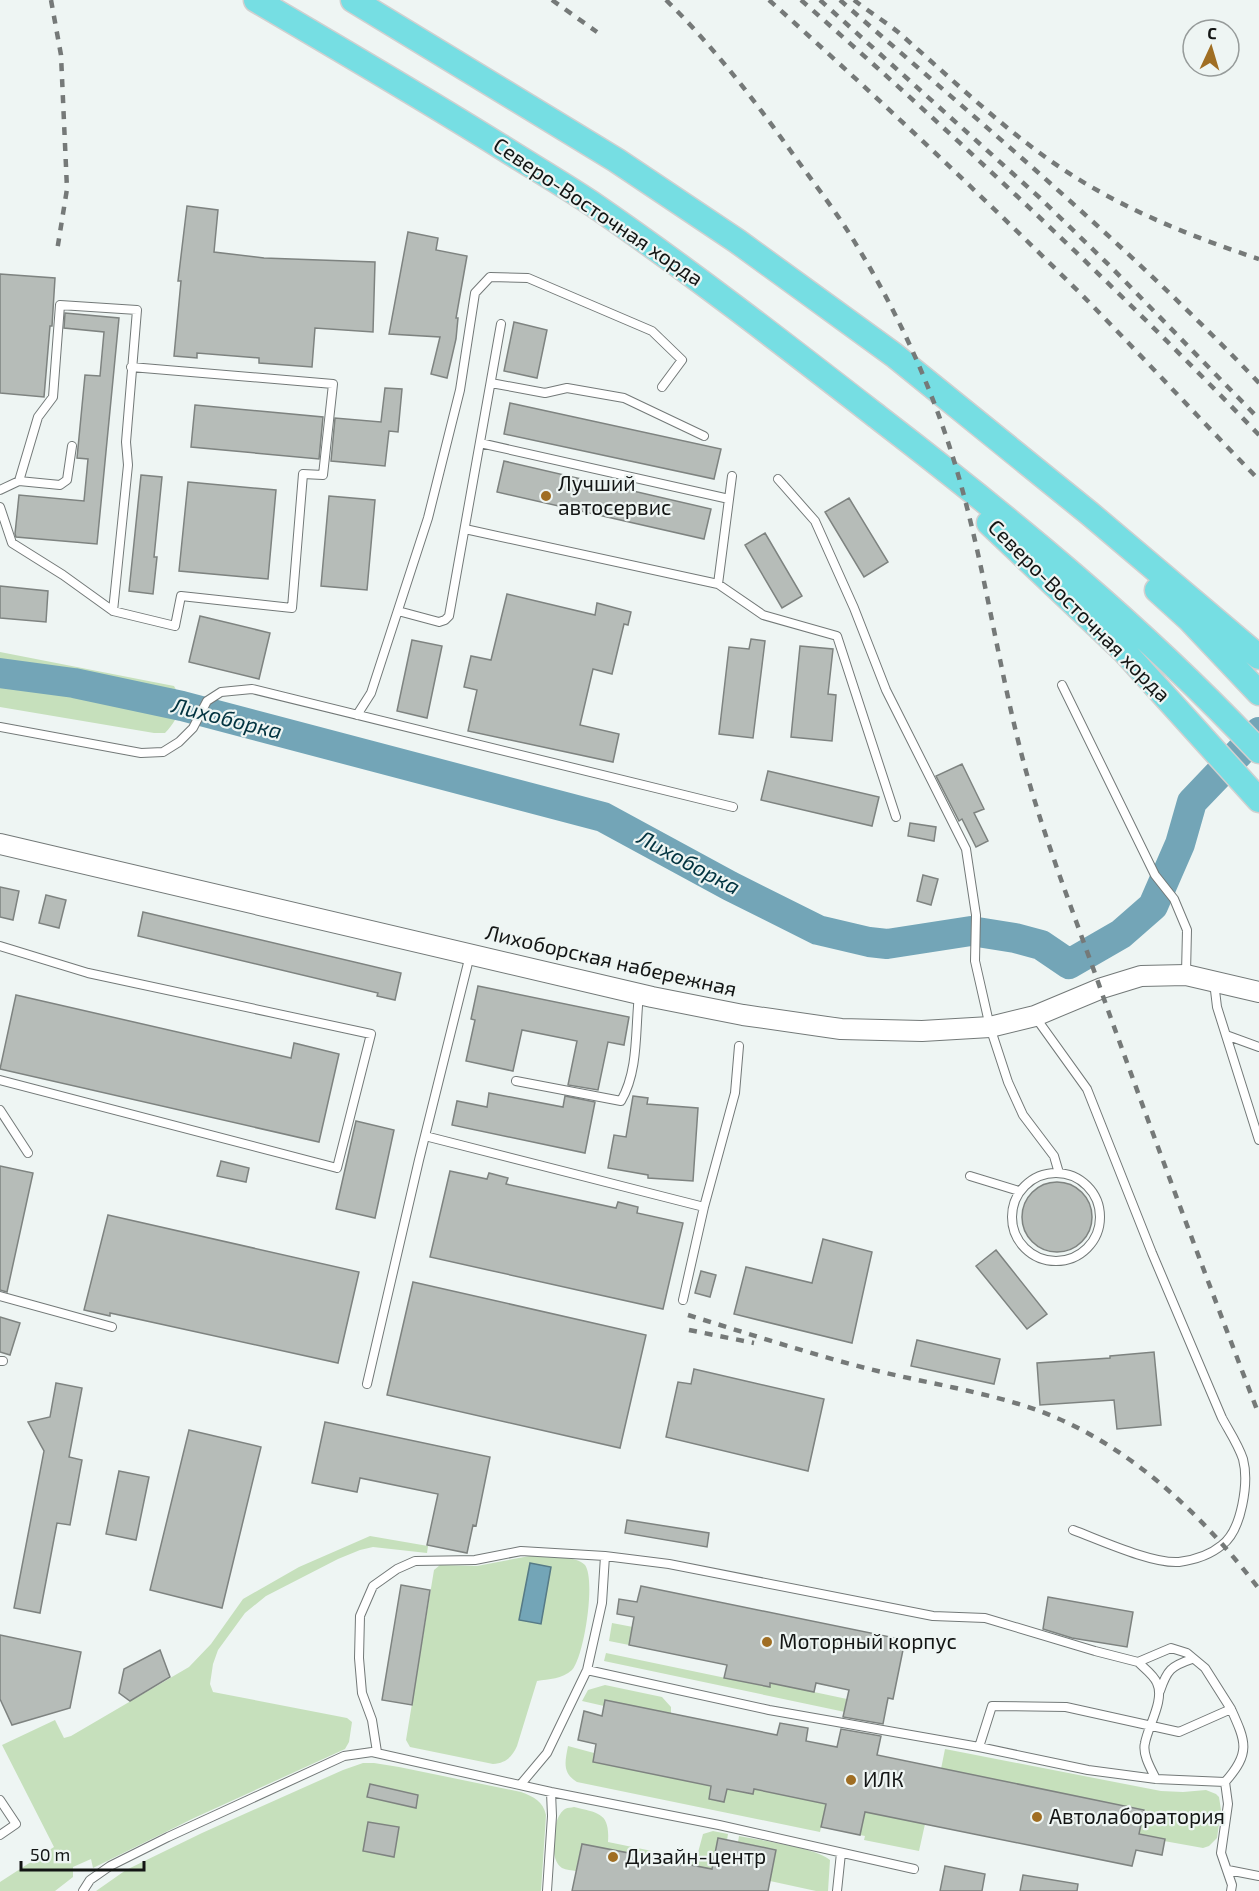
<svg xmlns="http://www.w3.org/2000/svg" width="1259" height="1891" viewBox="0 0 1259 1891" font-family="'Exo 2',sans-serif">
  <rect width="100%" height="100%" fill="#eef5f3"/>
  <path fill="#c6e0bc" d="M0 652 174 686C185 703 178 720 165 733H154L0 707Z
    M370 1536 428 1546 427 1553 373 1547 360 1550 338 1559 266 1596 245 1613 218 1650 213 1664 210 1684 213 1692 347 1718 352 1722 349 1742 345 1749 194 1818 93 1868 91 1859 73 1867V1877L55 1891H0V1882L54 1847 2 1745 55 1720 64 1738 71 1736 189 1667 211 1644 243 1599 299 1567Z
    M535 1555C547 1556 577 1556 585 1565 596 1580 584 1657 572 1670 562 1679 549 1679 537 1681L517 1746C512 1757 506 1763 493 1764L410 1747 406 1740 434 1570 440 1565 477 1566Z
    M612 1623 633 1627 629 1645 609 1641Z
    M606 1653 769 1687 772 1675 816 1683 814 1692 847 1699 845 1712 604 1661Z
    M605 1685 662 1697 671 1707V1714L604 1706 582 1701 588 1690Z
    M568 1746 594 1753 593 1762 753 1794 754 1789 826 1804 820 1832 577 1782C562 1773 565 1762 568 1746Z
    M945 1749 1161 1791 1183 1792 1206 1790 1216 1794 1219 1797 1221 1810 1217 1838 1209 1846 1203 1848 1164 1841 1139 1835 1143 1810 941 1769Z
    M363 1763H374L399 1767 521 1792C534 1797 543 1801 546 1815L541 1891H96L126 1870 202 1833 343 1770Z
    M574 1807C599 1813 610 1813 608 1842L696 1860 703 1834 713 1831 728 1834 727 1840 718 1838 712 1869 582 1844 576 1871C572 1870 566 1870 562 1868 548 1860 552 1817 565 1809 568 1807 571 1808 574 1807Z
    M865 1812 925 1824 919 1851 864 1840 865 1836 860 1835Z
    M739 1836C758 1840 818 1848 830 1860L828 1891H816L770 1881 776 1850 738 1842Z"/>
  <path fill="#73a5b7" stroke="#567a86" stroke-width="1.5" d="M530 1563 551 1567 541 1624 519 1620Z"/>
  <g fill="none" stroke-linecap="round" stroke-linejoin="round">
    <path stroke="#73a5b7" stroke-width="30" d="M0 673 74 683 182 706 603 817 730 886 818 930 869 942 887 944 971 931 1015 938 1041 945 1069 964 1121 934 1153 906 1180 844 1192 802 1259 732"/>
  </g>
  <path fill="#b6bcb8" stroke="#7e8380" stroke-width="1.5" d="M187 206 218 210 214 252 264 258 375 262 373 332 315 328 312 367 259 363V358L197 353V358L174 356 181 281H178Z
    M408 232 438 238 436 250 467 256 456 318H458L456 339 447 378 431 374 440 337 389 334Z
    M0 274 55 278 52 326H50L44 397 0 393Z
    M65 313 119 318 97 544 16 537 15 534 19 495 84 501 88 459 77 458 85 375 100 376 104 332 64 328Z
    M514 322 547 330 537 378 504 371Z
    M385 388 402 389 398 432 389 431 385 466 331 461 335 418 381 422Z
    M510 403 721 449 714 479 504 434Z
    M195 405 323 417 319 459 191 447Z
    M504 461 711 509 704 539 497 492Z
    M141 475 162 477 154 557H157L153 594 129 591Z
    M188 482 276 490 268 579 179 571Z
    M329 496 375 500 367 590 321 586Z
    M849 498 888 562 864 577 825 512Z
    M765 533 802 596 782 608 745 545Z
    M0 586 48 591 46 622 0 618Z
    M507 594 595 615 597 603 631 612 628 625 624 624 612 674 593 669 580 725 619 734 613 762 468 731 477 690 464 687 471 656 491 660Z
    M200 616 270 633 259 679 189 662Z
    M751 639 765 641 753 738 719 734 729 647 749 649Z
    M412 640 442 646 427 718 397 711Z
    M800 646 833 649 828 694 836 695 832 741 791 737Z
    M962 764 984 809 974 813 988 841 976 847 962 819 959 821 936 776Z
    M768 771 879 797 872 826 761 800Z
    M910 823 936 827 934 841 908 836Z
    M923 875 938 879 931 905 917 901Z
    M0 887 19 891 13 920 0 917Z
    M46 895 66 900 59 928 39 923Z
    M143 912 401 973 395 1000 377 996 378 993 138 936Z
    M478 986 629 1017 624 1045 608 1042 598 1090 568 1085 577 1041 522 1030 513 1071 466 1061 475 1020 471 1019Z
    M16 995 291 1058 294 1043 339 1054 319 1142 0 1069Z
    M489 1093 563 1107 565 1096 595 1102 585 1153 452 1125 457 1101 487 1107Z
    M633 1096 648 1098 647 1104 698 1108 693 1181 648 1178V1175L608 1168 614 1135 626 1137Z
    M356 1121 394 1130 375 1218 336 1209Z
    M221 1161 249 1168 246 1182 217 1176Z
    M0 1166 33 1173 7 1292 0 1290Z
    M450 1171 487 1179 489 1173 508 1178 506 1184 616 1208 618 1202 638 1207 637 1213 683 1223 663 1309 430 1257Z
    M1022 1217a35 35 0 1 1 70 0a35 35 0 1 1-70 0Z
    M108 1215 359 1272 338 1363 110 1313V1316L84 1310Z
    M823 1239 872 1252 852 1343 734 1314 746 1267 812 1283Z
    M996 1250 1047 1314 1027 1329 976 1266Z
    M701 1271 716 1275 710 1297 695 1293Z
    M413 1282 646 1335 620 1448 387 1395Z
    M0 1317 20 1323 10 1355 0 1352Z
    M917 1340 1000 1359 994 1384 911 1366Z
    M1154 1352 1161 1425 1117 1429 1114 1400 1040 1405 1037 1363 1110 1358V1356Z
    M694 1369 824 1399 808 1471 666 1437 678 1382 691 1384Z
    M56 1383 82 1388 69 1457 82 1460 70 1525 57 1523 40 1613 14 1608 44 1451 28 1422 50 1417Z
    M325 1422 490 1457 476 1526 473 1525 467 1553 427 1545 438 1494 360 1478 357 1492 312 1483Z
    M189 1430 261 1447 222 1608 150 1590Z
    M119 1471 149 1477 136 1540 106 1534Z
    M627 1520 709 1533 707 1547 625 1533Z
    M401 1585 430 1590 412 1705 382 1700Z
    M641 1586 905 1640 893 1699 888 1698 883 1724 843 1717 849 1690 816 1683 814 1692 770 1683V1687L724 1678 727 1665 629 1645 634 1617 617 1614 619 1599 637 1602Z
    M1048 1597 1133 1612 1127 1647 1072 1638 1043 1629Z
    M0 1635 81 1652 70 1708 12 1725 0 1699Z
    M160 1650 170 1677 130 1701 119 1693 124 1669Z
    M605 1700 777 1735 780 1723 808 1728 806 1741 837 1747 841 1729 881 1736 877 1755 1144 1810 1139 1834 1165 1839 1162 1855 1136 1850 1132 1866 865 1812 860 1835 821 1827 826 1804 754 1789 753 1794 727 1789 724 1802 709 1799 711 1786 593 1762 596 1744 578 1740 584 1711 602 1716Z
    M370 1784 418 1795 416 1808 367 1797Z
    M368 1822 399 1827 394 1857 363 1851Z
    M718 1838 776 1850 768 1891H572L582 1844 712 1869Z
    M945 1866 985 1874 982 1891H940Z
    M1023 1875 1078 1884 1077 1891H1020Z"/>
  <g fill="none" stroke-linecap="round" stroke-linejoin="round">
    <defs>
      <path id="service" d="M491 383 545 393 567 388 624 398 704 436
        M480 443 729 499
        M778 479 815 521 854 608 886 690 966 849 976 915 975 961 990 1027 1008 1082 1023 1115 1054 1156 1059 1173
        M19 481 60 485 67 480 72 446
        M0 490 19 481 38 417 53 397 60 305 137 310 126 442 128 465 113 611
        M0 507 12 543 63 575 113 611 175 626 181 596 292 608 303 474 323 475 333 384 131 367
        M465 529 718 584 763 615 837 636 896 817
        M718 584 732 476
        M398 611 439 622 445 620 449 616 501 324
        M1062 685 1155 875 1174 899 1187 930 1186 973
        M357 715 371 693 428 518 460 390 475 293 490 277 528 278 652 331 682 360 662 387
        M0 727 141 753 163 752 179 742 193 728 207 701 221 692 252 689 733 807
        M0 946 88 973 371 1034 337 1168 0 1080
        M1214 982 1217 1007 1259 1140
        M1036 1018 1087 1089 1152 1253 1222 1418C1229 1431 1238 1444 1243 1459 1249 1482 1242 1530 1222 1545 1210 1555 1194 1560 1179 1562 1152 1564 1100 1540 1073 1530
        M1226 1035 1259 1047
        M516 1081 621 1101C639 1070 635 1029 639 995
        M0 1110 28 1153
        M425 1136 704 1207 735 1093 739 1046
        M1012 1217a44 44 0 1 1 88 0a44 44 0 1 1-88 0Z
        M970 1176 1019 1191
        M0 1296 112 1327
        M683 1300 704 1207
        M0 1361H3
        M367 1384 419 1160 470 955
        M1138 1662C1144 1668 1154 1675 1157 1683 1165 1700 1148 1726 1145 1743 1142 1754 1151 1769 1156 1779
        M587 1670 769 1710 979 1747 1088 1770 1156 1779 1225 1782 1228 1804 1221 1853 1232 1885 1231 1891
        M1160 1691C1167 1670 1171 1666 1192 1659
        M979 1747 992 1706 1066 1707 1179 1732 1231 1709C1246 1742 1251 1753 1225 1782
        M377 1752 372 1720 362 1693 359 1658 360 1616 373 1586 397 1569 415 1561 475 1560 521 1551 605 1556
        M521 1784 547 1753 587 1670 602 1603 605 1556 669 1564 933 1616 985 1618 1095 1651 1138 1662 1171 1648 1187 1653 1205 1668 1231 1709
        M0 1800 16 1824 0 1835
        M1228 1870 1259 1876
        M83 1891 90 1880 110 1866 168 1837 344 1756 372 1752 551 1792 719 1825 914 1869
        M547 1891 552 1816 551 1792
        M837 1891 841 1853"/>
      <path id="tertiary" d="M0 844 652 997 743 1015 841 1029 922 1031 990 1027 1035 1016 1102 988 1141 976 1186 975 1259 992"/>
      <path id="primary" d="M256 0C338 48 420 96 500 146 530 165 561 183 591 203 690 271 785 345 879 418 1013 521 1143 628 1259 751
        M353 0 616 160 737 241 894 355 1089 513 1259 657
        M989 523 1124 651 1259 800
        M1157 590 1189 619 1259 693"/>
    </defs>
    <use href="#service" stroke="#737978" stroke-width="10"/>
    <use href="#tertiary" stroke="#737978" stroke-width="22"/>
    <use href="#primary" stroke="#d0d0d0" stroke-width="27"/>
    <use href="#service" stroke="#fff" stroke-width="8"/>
    <use href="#tertiary" stroke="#fff" stroke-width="20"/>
    <use href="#primary" stroke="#76dee3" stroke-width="24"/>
    <path stroke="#757978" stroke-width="4.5" stroke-dasharray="8 8" stroke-linecap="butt" d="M51 0 61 55 67 189 57 251
      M552 0 597 32
      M666 0C712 45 752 97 790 150 812 181 837 212 857 246 904 323 941 408 964 496 990 594 1003 695 1032 792 1053 862 1080 930 1104 999 1154 1138 1206 1277 1259 1415
      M769 0C875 95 979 193 1080 293 1140 354 1199 418 1259 480
      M801 0C959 139 1113 283 1259 435
      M820 0 1040 198 1112 268 1259 419
      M840 0C982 124 1129 246 1259 383
      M854 0C868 11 884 21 898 32 952 79 1004 130 1064 170 1123 209 1192 237 1259 259
      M688 1315C743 1332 798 1350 854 1365 909 1380 967 1388 1022 1405 1119 1435 1199 1510 1259 1589
      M689 1330 754 1343"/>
  </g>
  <g fill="#a06e23" stroke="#eef5f3" stroke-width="2">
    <circle cx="546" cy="496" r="6"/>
    <circle cx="767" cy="1642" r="6"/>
    <circle cx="851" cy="1780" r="6"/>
    <circle cx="1037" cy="1817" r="6"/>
    <circle cx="613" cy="1857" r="6"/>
  </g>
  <g text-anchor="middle" stroke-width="4.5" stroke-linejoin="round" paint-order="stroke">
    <g font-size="21" fill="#131514" stroke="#eef5f3">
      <text transform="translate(598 212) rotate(34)" y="7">Северо-Восточная хорда</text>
      <text transform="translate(1079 611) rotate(45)" y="7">Северо-Восточная хорда</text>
      <text transform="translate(611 961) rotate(13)" y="7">Лихоборская набережная</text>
    </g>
    <g font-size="21" fill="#131514" stroke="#eef5f3" text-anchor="start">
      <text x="558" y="491">Лучший<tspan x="558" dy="24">автосервис</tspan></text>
      <text x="779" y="1649">Моторный корпус</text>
      <text x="863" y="1787">ИЛК</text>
      <text x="1049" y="1824">Автолаборатория</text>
      <text x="625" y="1864">Дизайн-центр</text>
    </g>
    <g font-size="22" font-style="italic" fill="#023340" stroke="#eef5f3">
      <text transform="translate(227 718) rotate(14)" y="8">Лихоборка</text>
      <text transform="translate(689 862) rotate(28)" y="8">Лихоборка</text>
    </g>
  </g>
  <g transform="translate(1211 48) rotate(4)"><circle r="28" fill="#eef5f3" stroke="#969b9a" stroke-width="1.5"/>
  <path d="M0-4.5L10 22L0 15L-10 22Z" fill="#a06e23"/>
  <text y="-9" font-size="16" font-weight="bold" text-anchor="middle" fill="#131514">С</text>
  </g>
  <path d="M21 1861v9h123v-9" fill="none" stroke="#131514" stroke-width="3"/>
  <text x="30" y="1861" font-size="18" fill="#131514" stroke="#eef5f3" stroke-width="4.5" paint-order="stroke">50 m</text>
</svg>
